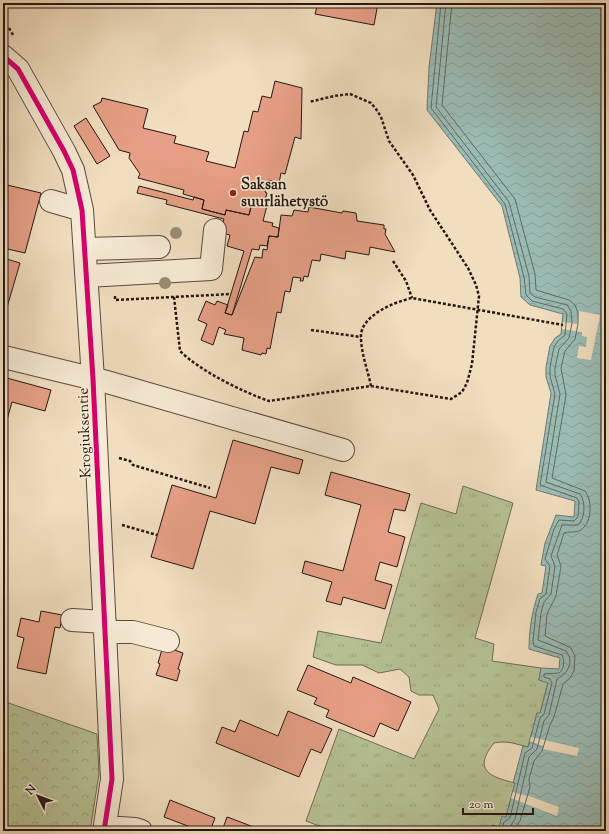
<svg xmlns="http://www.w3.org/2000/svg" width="609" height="834" viewBox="0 0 609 834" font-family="'Sorts Mill Goudy',serif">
  <defs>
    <pattern id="grass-tufts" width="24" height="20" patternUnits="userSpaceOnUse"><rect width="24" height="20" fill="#b6c295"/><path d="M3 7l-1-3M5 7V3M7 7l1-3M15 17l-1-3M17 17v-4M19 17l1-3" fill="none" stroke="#9ca67f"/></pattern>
    <pattern id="forest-crowns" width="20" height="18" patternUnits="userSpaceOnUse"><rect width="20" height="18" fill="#b6c295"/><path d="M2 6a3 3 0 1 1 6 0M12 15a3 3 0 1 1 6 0" fill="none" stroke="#9ca67f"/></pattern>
    <pattern id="water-waves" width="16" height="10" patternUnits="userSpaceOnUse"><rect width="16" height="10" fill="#9bbcb4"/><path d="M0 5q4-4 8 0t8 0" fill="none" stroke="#85a19a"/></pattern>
  </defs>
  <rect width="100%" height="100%" fill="#f1debf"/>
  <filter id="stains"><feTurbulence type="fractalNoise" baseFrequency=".005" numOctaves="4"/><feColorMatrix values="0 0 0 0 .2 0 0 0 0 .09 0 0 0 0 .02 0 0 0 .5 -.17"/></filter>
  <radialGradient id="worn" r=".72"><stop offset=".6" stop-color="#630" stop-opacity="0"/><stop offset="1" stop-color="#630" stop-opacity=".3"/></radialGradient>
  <path fill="url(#grass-tufts)" stroke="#6e6d54" d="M463 486 513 503 475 638 494 644 492 661 541 668 539 680 548 682 540 714 537 713 528 747C515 744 507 740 494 743 472 770 490 777 515 783L506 817 499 827 492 825 490 831H333L306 821 339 729 414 759 439 709 433 695H419L411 691 409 677 400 669 379 673 362 665H336L313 657 318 631 381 643 421 503 456 514Z"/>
  <path fill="url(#forest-crowns)" stroke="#6e6d54" d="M3 701 97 734 99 774 90 831H3Z"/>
  <path fill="url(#water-waves)" stroke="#6c7a73" d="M437 3H606V831H490L492 825 499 827 502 816 506 817 515 783H513L523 746 528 747 537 713H540L548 683 539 680 541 668 559 669 560 658 529 649C529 630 532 612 538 594L542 593 546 566 541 565 545 543 556 515 574 517 575 501 536 490 551 393 546 377V367L550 346 555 338 561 334 563 314 530 305 521 297 520 278 502 206 427 110 429 67Z"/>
  <path fill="#f1debf" d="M579 311 600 315 591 360 577 358 579 346 586 347 587 337 582 336V332L562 329 563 322 577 324Z
    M531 737 579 748 577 756 543 749V746L530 741Z
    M513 792 526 796V795L559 807 557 816 511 798Z"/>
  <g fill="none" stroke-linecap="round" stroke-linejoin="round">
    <path stroke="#606a63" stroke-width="1" d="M441 3 431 108 505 204 524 277 526 295 532 301 563 309 567 314 565 335 558 341 554 347 550 367V376L555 394 540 485 577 498 579 502 578 517 574 521 559 520 554 529 545 559 550 566 546 594 540 599 536 612 533 641 534 646 562 655C565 660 564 670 559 673L544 674V677L550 679 552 683 544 714 540 718 532 748 525 753 510 818 504 822 501 830 495 831
      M446 3 436 107 509 202 529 276 530 293 535 297 567 305 571 311 572 323 569 338 559 349 555 368V375L560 394 546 482 580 494C586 502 585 519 578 525H562L551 556 555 566 551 594 544 602 541 613 538 640 566 651C575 662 567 674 557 679L549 715 544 721 537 749 529 757 515 819 507 831
      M452 3 442 105 515 199 535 274 536 290 569 300 575 305 578 313V324L575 339 565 351 561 368 566 395 552 478 585 491C593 501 592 525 579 531 574 533 569 531 564 533L557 555 561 566 556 596 547 614 545 636 571 648 575 656 574 671 570 678 563 684 554 717 550 725 542 751 534 761 529 779 530 787 520 821 513 831"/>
  </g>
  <path fill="#e69f86" stroke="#251812" d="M318 3H378L374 25 315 14Z
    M275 81 302 88 301 139 295 137 285 174 281 173 279 183 268 180 265 192 267 193 265 201 253 199 249 215 226 210 225 215 202 209 204 200 183 194 184 190 138 178 140 174 129 158 130 153 119 150 93 106 101 102 102 98 148 109 143 128 176 136 174 143 209 152 206 161 235 168 244 131 248 132 253 111 258 112 262 96 271 98Z
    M86 118 110 156 97 164 74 126Z
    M3 184 41 193 25 253 3 248Z
    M139 186 193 200 194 197 204 200 202 209 225 215 226 210 249 215 253 199 268 202 263 221 273 223 272 226 279 228 278 237 269 236 267 246 260 245 259 250 252 249 232 315 225 313 244 251 227 246 230 235 220 233 224 219 166 204 167 200 137 193Z
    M309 207 342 213 343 211 356 213 357 221 384 225V229H386L385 234 395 252 370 247 369 255 346 251 345 259 321 254 320 261 312 260 308 277 304 276 303 281H300L301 278 293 277 290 292 285 291 281 313 277 312 270 349 267 348 266 354 262 353 261 355 242 350 244 338 224 334 226 330 219 327 213 345 201 340 207 324 198 320 206 301 215 305 217 301 228 305 225 313 232 315 255 257 262 258 263 249 267 250 269 236 278 237 281 215 292 216 294 210 308 212Z
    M3 258 20 263 3 321Z
    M3 377 51 390 45 411 12 402 3 434Z
    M233 440 303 460 299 474 271 467 255 524 210 511 193 569 151 557 172 485 216 498Z
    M331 472 410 494 405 511 394 509 388 532 405 537 397 567 380 562 375 580 392 585 385 609 343 597 341 605 326 601 332 582 302 573 305 561 343 571 361 505 325 495Z
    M41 611 62 615 60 628 55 627 46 674 17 668 24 638 17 636 21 618 39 622Z
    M163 646 183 653 178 669 180 670 177 681 156 675 160 664 158 663Z
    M308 665 351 683 353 677 411 702 398 731 380 723 374 737 326 717 329 710 314 704 317 698 297 690Z
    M288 711 332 729 321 753 311 749 299 777 216 743 222 727 235 732 240 720 278 736Z
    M170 800 215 818 210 831H201L164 817Z
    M227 817 230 818 264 831H222Z"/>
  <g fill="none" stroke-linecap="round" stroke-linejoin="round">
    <defs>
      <path id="minor" d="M3 56 18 69 64 151 73 170 82 210 93 379 112 779 104 831
        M51 201 82 210
        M86 249 159 247
        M87 276 211 269 215 230
        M4 357 107 382 343 450
        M72 620 105 622
        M106 632H133L168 641
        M105 827 135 829 141 831"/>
    </defs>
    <use href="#minor" stroke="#584a3d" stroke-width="24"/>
    <path stroke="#251812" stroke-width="2.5" stroke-dasharray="3 2" stroke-linecap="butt" d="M9 28 13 35
      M393 261 406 281 412 298
      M115 296V300L231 294
      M174 297 180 351C200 371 243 392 269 401L371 386 451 399 462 392 467 383 472 364 479 296 476 285 468 268 430 210 413 175 389 141 381 117 376 109 371 103 350 94 334 96 309 102
      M311 330 361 337
      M371 386C368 371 361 353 361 337 360 316 394 302 412 298L563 325
      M119 458 130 461 133 465 210 488
      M122 525 157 535"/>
    <use href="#minor" stroke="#f6ead5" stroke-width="22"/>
    <defs>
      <path id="cycleway" d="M3 56 18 69 64 151 73 170 82 210 93 379 112 779 104 831"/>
    </defs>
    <use href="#cycleway" stroke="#f6ead5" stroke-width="8"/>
    <use href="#cycleway" stroke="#d6006c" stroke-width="5"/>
  </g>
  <g fill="#988d75">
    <circle cx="176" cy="233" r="6"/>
    <circle cx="165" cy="283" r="6"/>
  </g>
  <circle fill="#8f2418" stroke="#f6ead5" stroke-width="1.5" cx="233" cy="193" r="4"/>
  <g text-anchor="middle" stroke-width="3" stroke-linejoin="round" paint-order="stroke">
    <g font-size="15" font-weight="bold" fill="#251812" stroke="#f6ead5" text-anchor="start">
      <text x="241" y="189">Saksan<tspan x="241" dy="17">suurlähetystö</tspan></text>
    </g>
    <g font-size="15" fill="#251812" stroke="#f6ead5">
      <text transform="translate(84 433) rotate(-92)" y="5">Krogiuksentie</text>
    </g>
  </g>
  <rect width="609" height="834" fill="none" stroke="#f1debf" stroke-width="16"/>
  <rect x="4" y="4" width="601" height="826" fill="none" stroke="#251812" stroke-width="2"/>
  <rect x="8" y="8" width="593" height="818" fill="none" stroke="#251812"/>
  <g transform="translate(38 796) rotate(312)" stroke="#f6ead5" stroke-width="3" paint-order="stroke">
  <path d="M0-3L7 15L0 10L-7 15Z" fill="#251812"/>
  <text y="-6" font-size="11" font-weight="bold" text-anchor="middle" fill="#251812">N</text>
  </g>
  <path d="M463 808v6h70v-6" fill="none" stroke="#251812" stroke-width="2"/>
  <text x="469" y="808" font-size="12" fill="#251812" stroke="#f6ead5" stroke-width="3" paint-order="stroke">20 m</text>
  <rect width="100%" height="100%" filter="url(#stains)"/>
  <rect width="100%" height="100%" fill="url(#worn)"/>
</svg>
